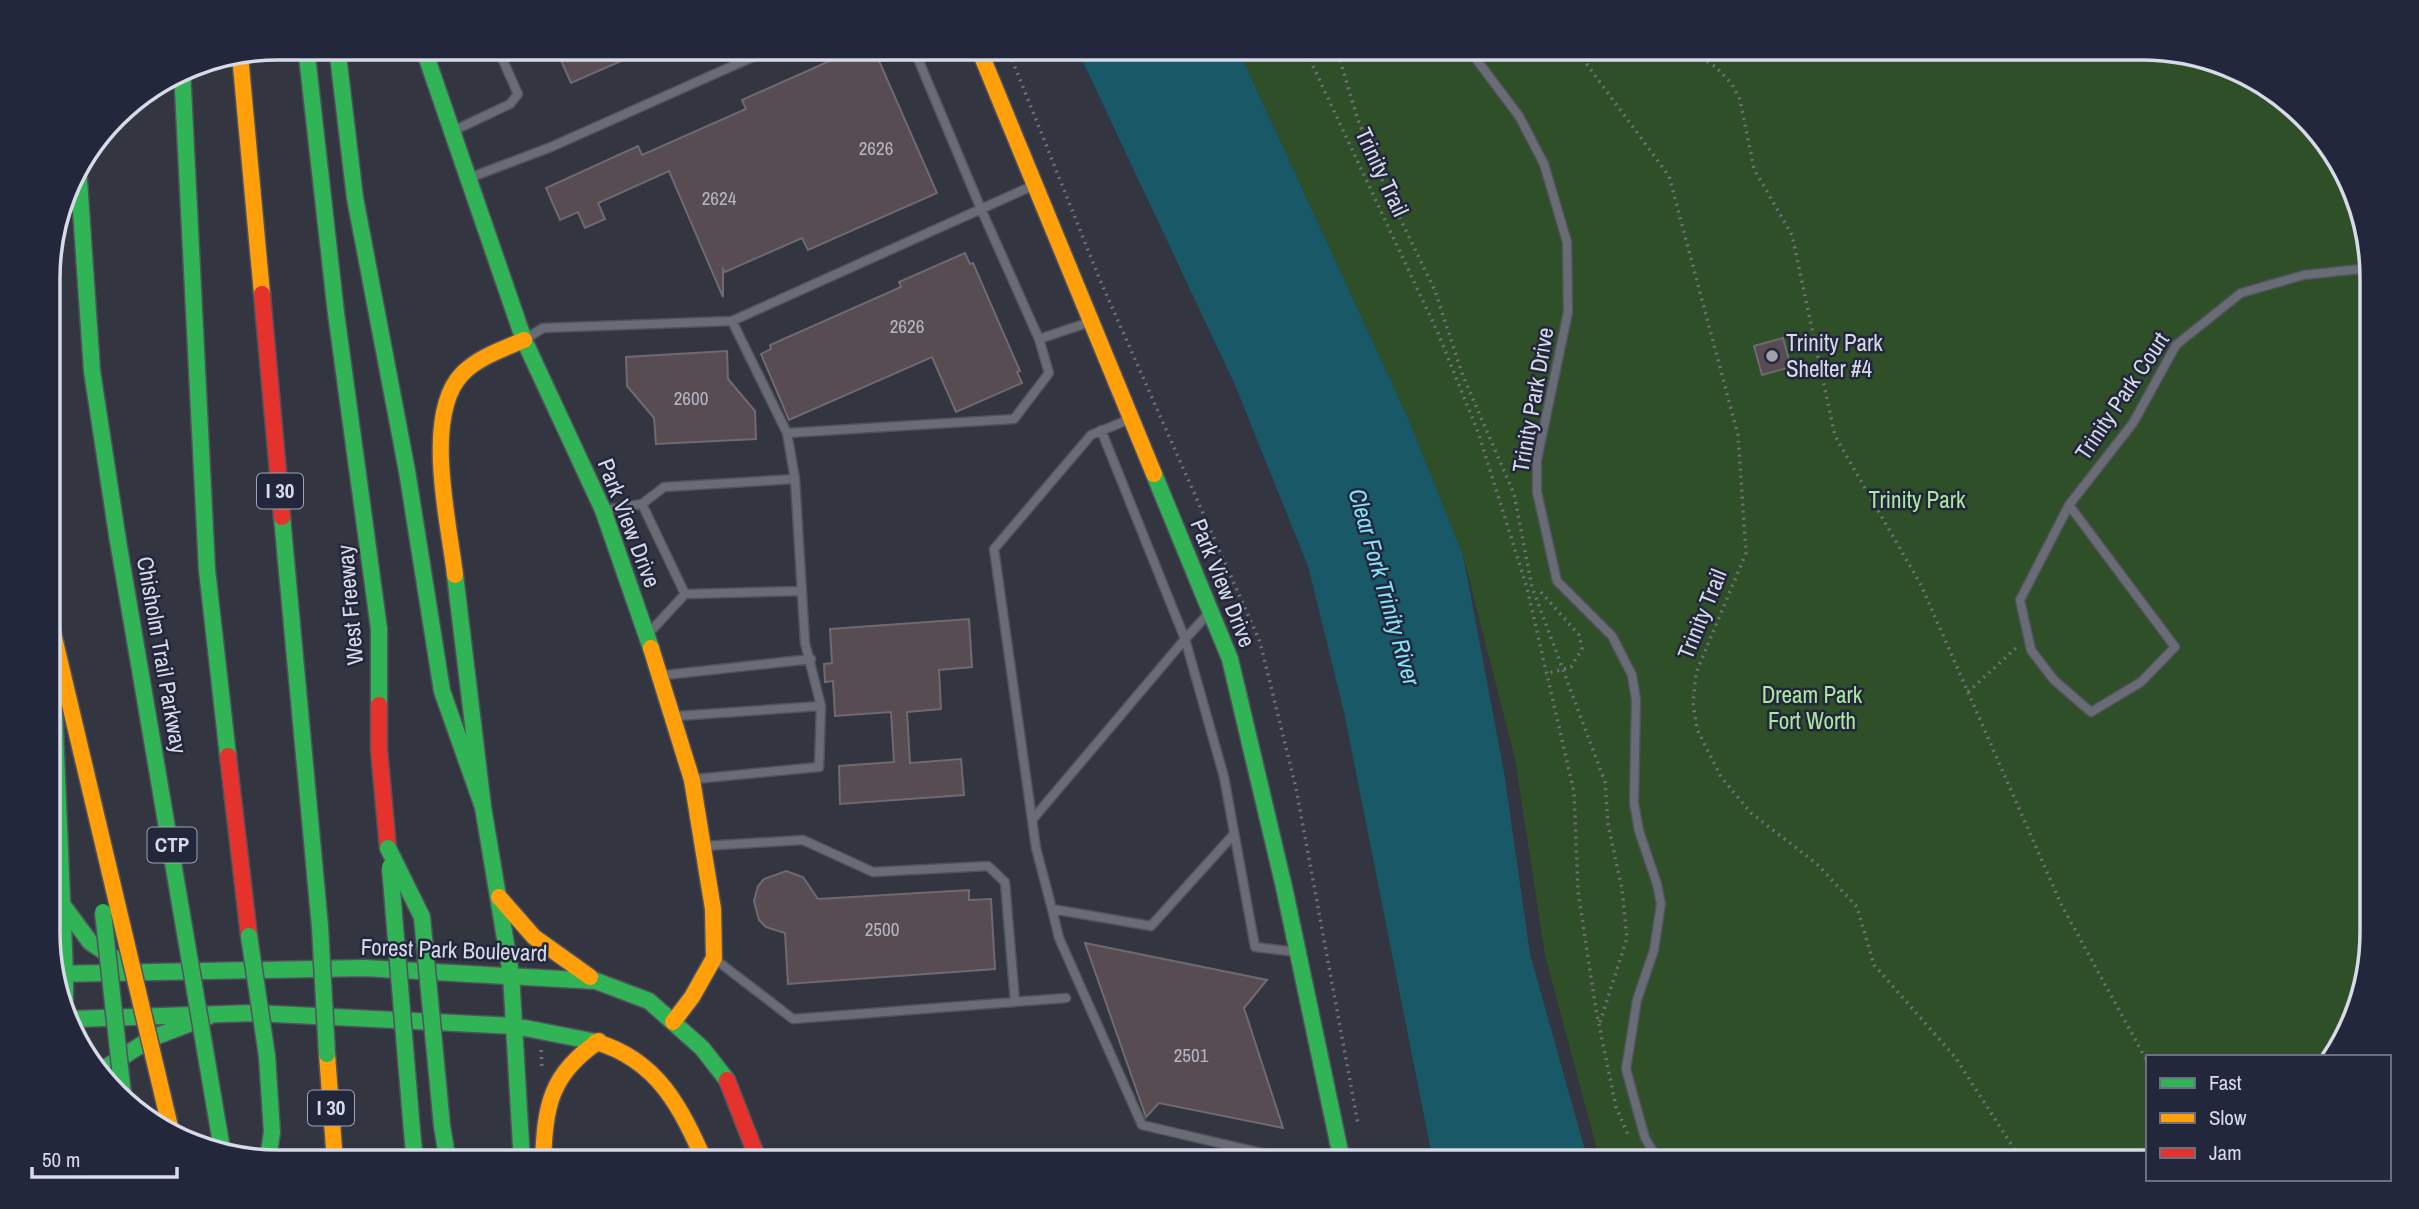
<svg xmlns="http://www.w3.org/2000/svg" width="2419" height="1209" viewBox="0 0 2419 1209" font-family="'Archivo Narrow',sans-serif">
  <rect width="100%" height="100%" fill="#333541"/>
  <path fill="#2e4f27" d="M1237 47H2141L2243 71 2324 138 2370 248 2372 932 2348 1033 2327 1057H2148V1161H1600L1545 955 1515 759 1463 555 1408 418Z"/>
  <path fill="#185867" d="M1076 47H1237L1408 418 1463 555 1504 772 1530 954 1588 1161H1433L1344 712 1308 566 1235 385Z"/>
  <path fill="#564c51" stroke="#6f6a6f" stroke-width="2" d="M555 47H653L571 83Z
    M861 47H873L937 193 808 250 802 238 725 272 723 269V297L669 171 598 203 605 219 585 228 578 212 560 220 546 188 638 146 642 155 746 109 742 100Z
    M965 253 970 264 973 263 1020 371 1017 372 1022 383 956 412 932 357 789 420 761 354 771 349 770 345 901 287 899 282Z
    M1783 338 1791 367 1762 375 1754 346Z
    M727 351 728 379 755 411 756 439 656 444 654 418 627 386 626 357Z
    M969 619 972 667 939 670 941 709 907 712 910 763 961 759 964 795 840 804 839 766 894 762 891 712 835 716 833 681 825 682 824 664 832 663 830 629Z
    M786 871 803 877 818 899 969 890V900L991 899 995 969 788 984 785 933 766 927 759 920 754 901 758 886 764 879Z
    M1085 943 1267 980 1244 1008 1283 1128 1159 1103 1146 1117Z"/>
  <g fill="none" stroke-linecap="round" stroke-linejoin="round">
    <defs>
      <path id="lane" d="M913 47 981 209 1032 186
        M1467 47 1519 116 1544 164 1567 242 1568 312 1537 460V492L1557 581 1612 636 1632 675 1636 700 1634 803 1639 831 1657 884 1661 904 1654 950 1637 1000 1626 1069 1645 1138 1659 1161
        M453 131 510 104 518 94 497 47
        M469 178 551 147 775 47
        M732 321 787 433 1014 419 1049 373 1039 339
        M527 338 543 328 732 321 981 209 1039 339 1090 322
        M1130 419 1091 435 994 549 1036 848 1052 909 1059 938 1142 1125 1296 1161
        M1101 430 1185 639 1209 613
        M642 504 664 487 795 479
        M2069 505 2175 647 2141 682 2091 712 2054 680 2031 650 2020 600 2069 505 2133 423 2176 345 2241 293 2304 275 2370 268
        M605 510 642 504 685 594 649 633
        M685 594 802 591
        M665 675 811 659
        M677 716 821 706
        M695 779 819 767 821 706 805 643 795 479 787 433
        M1032 820 1185 639 1224 777 1255 947 1296 952
        M704 846 803 840 873 872 988 866 1005 882 1015 1002
        M1052 909 1151 926 1234 834
        M716 960 793 1019 1066 998"/>
      <path id="fast" d="M306 47 336 313 379 629V705
        M337 47 355 198 407 471 442 691 483 807
        M423 47 524 340 603 510 651 648
        M182 69 207 570 228 756
        M78 166 92 371 118 541
        M1154 474 1230 659 1284 887 1342 1161
        M282 517 320 927
        M48 558 65 974
        M455 575 483 807 511 974 522 1162
        M64 907 90 942 126 966
        M54 974 364 968 596 981 649 1001 702 1048 727 1080
        M65 974V1000
        M73 1019 253 1013 515 1026 596 1042
        M267 1056 272 1132 268 1159
        M97 1073 152 1038 212 1015
        M442 1126 448 1162
        M412 1131 415 1162"/>
      <path id="slow" d="M978 47 1154 474
        M240 55 262 294
        M455 575C449 522 422 414 463 373 479 357 503 349 524 340
        M651 648 692 780 713 909 714 958 692 997 673 1022
        M499 897 534 937 590 977
        M596 1042C658 1060 681 1108 705 1162
        M327 1054 335 1162
        M543 1162C545 1106 550 1074 599 1041"/>
      <path id="jam" d="M262 294 282 517
        M379 705V750L388 848
        M228 756 249 936
        M727 1080 759 1162"/>
    </defs>
    <use href="#lane" stroke="#50535e" stroke-width="11"/>
    <use href="#fast" stroke="#50535e" stroke-width="19"/>
    <use href="#slow" stroke="#50535e" stroke-width="19"/>
    <use href="#jam" stroke="#50535e" stroke-width="19"/>
    <path stroke="#6f7079" stroke-width="3.5" stroke-dasharray="2 5" stroke-linecap="butt" d="M1007 47 1100 280 1260 642 1296 788 1358 1124
      M1304 47 1438 333 1478 432 1527 588 1574 792 1578 891 1596 1010 1616 1107 1629 1137
      M1336 47 1358 120 1385 187 1435 291 1463 376 1514 494 1532 587 1605 782 1608 824 1622 889 1627 938 1600 1022
      M1574 47 1669 176 1738 435 1746 553 1696 673 1693 703 1697 729 1721 777 1751 813 1817 864 1857 907 1874 965 1955 1057 2022 1161
      M1683 47 1716 67 1732 84 1740 100 1754 169 1792 235 1835 436 1921 585 2061 904 2148 1063
      M1541 592 1579 635 1582 649 1571 667 1545 674
      M1968 692 2016 648
      M541 1050 542 1067"/>
    <use href="#lane" stroke="#6a6c75" stroke-width="8"/>
    <use href="#fast" stroke="#30b455" stroke-width="16"/>
    <use href="#slow" stroke="#ff9f0a" stroke-width="16"/>
    <use href="#jam" stroke="#e5322d" stroke-width="16"/>
    <defs>
      <path id="fast-bridge" d="M118 541 222 1149
        M388 848 422 917 442 1126
        M390 867 412 1131
        M103 912 123 1095
        M320 927 327 1054
        M249 936 267 1056"/>
      <path id="slow-bridge" d="M49 616 172 1135"/>
    </defs>
    <use href="#fast-bridge" stroke="#50535e" stroke-width="19" stroke-linecap="butt"/>
    <use href="#slow-bridge" stroke="#50535e" stroke-width="19" stroke-linecap="butt"/>
    <use href="#fast-bridge" stroke="#30b455" stroke-width="16"/>
    <use href="#slow-bridge" stroke="#ff9f0a" stroke-width="16"/>
  </g>
  <circle fill="#9ea0ae" stroke="#23273c" stroke-width="2.5" cx="1772" cy="356" r="7"/>
  <g text-anchor="middle" stroke-width="5" stroke-linejoin="round" paint-order="stroke">
    <g font-size="19" fill="#b7b6c2">
      <text x="876" y="155">2626</text>
      <text x="719" y="205">2624</text>
      <text x="907" y="333">2626</text>
      <text x="691" y="405">2600</text>
      <text x="882" y="936">2500</text>
      <text x="1191" y="1062">2501</text>
    </g>
    <g fill="#23273c" stroke="#a1a4b4" stroke-width="2">
      <rect x="257" y="473.5" width="46" height="35" rx="5"/>
      <rect x="147.5" y="827.5" width="49" height="35" rx="5"/>
      <rect x="308" y="1090.5" width="46" height="35" rx="5"/>
    </g>
    <g font-size="21" font-weight="bold" fill="#d7dae8">
      <text x="280" y="498">I 30</text>
      <text x="172" y="852">CTP</text>
      <text x="331" y="1115">I 30</text>
    </g>
    <g font-size="23" fill="#d7dae8" stroke="#23273c">
      <text transform="translate(1382 172) rotate(65)" y="8">Trinity Trail</text>
      <text transform="translate(2122 396) rotate(-56)" y="8">Trinity Park Court</text>
      <text transform="translate(1533 400) rotate(-80)" y="8">Trinity Park Drive</text>
      <text transform="translate(629 523) rotate(69)" y="8">Park View Drive</text>
      <text transform="translate(1223 583) rotate(68)" y="8">Park View Drive</text>
      <text transform="translate(350 605) rotate(-95)" y="8">West Freeway</text>
      <text transform="translate(1702 614) rotate(-68)" y="8">Trinity Trail</text>
      <text transform="translate(162 655) rotate(80)" y="8">Chisholm Trail Parkway</text>
      <text transform="translate(454 950) rotate(2)" y="8">Forest Park Boulevard</text>
    </g>
    <g font-size="23" fill="#d7dae8" stroke="#23273c" text-anchor="start">
      <text x="1786" y="351">Trinity Park<tspan x="1786" dy="26">Shelter #4</tspan></text>
    </g>
    <g font-size="23" fill="#abe79c" stroke="#23273c">
      <text x="1917" y="508">Trinity Park</text>
      <text x="1812" y="703">Dream Park<tspan x="1812" dy="26">Fort Worth</tspan></text>
    </g>
    <g font-size="24" font-style="italic" fill="#84e2f9" stroke="#23273c">
      <text transform="translate(1384 587) rotate(74)" y="8">Clear Fork Trinity River</text>
    </g>
  </g>
  <path d="M0 0H2419V1209H0ZM278 60H2142A218 218 0 0 1 2360 278V932A218 218 0 0 1 2142 1150H278A218 218 0 0 1 60 932V278A218 218 0 0 1 278 60Z" fill="#23273c" fill-rule="evenodd"/>
  <path fill="none" stroke="#d7dae8" stroke-width="3.5" d="M278 60H2142A218 218 0 0 1 2360 278V932A218 218 0 0 1 2142 1150H278A218 218 0 0 1 60 932V278A218 218 0 0 1 278 60Z"/>
  <rect x="2146" y="1055" width="245" height="126" fill="#23273c" stroke="#6b6f81" stroke-width="2"/>
  <rect x="2160" y="1078" width="35" height="10" fill="#30b455" stroke="#6b6f81" stroke-width="2"/>
  <text x="2209" y="1090" font-size="21" fill="#d7dae8">Fast</text>
  <rect x="2160" y="1113" width="35" height="10" fill="#ff9f0a" stroke="#6b6f81" stroke-width="2"/>
  <text x="2209" y="1125" font-size="21" fill="#d7dae8">Slow</text>
  <rect x="2160" y="1148" width="35" height="10" fill="#e5322d" stroke="#6b6f81" stroke-width="2"/>
  <text x="2209" y="1160" font-size="21" fill="#d7dae8">Jam</text>
  <path d="M32 1167v10h145v-10" fill="none" stroke="#d7dae8" stroke-width="3.5"/>
  <text x="42" y="1167" font-size="21" fill="#d7dae8" stroke="#23273c" stroke-width="5" paint-order="stroke">50 m</text>
</svg>
